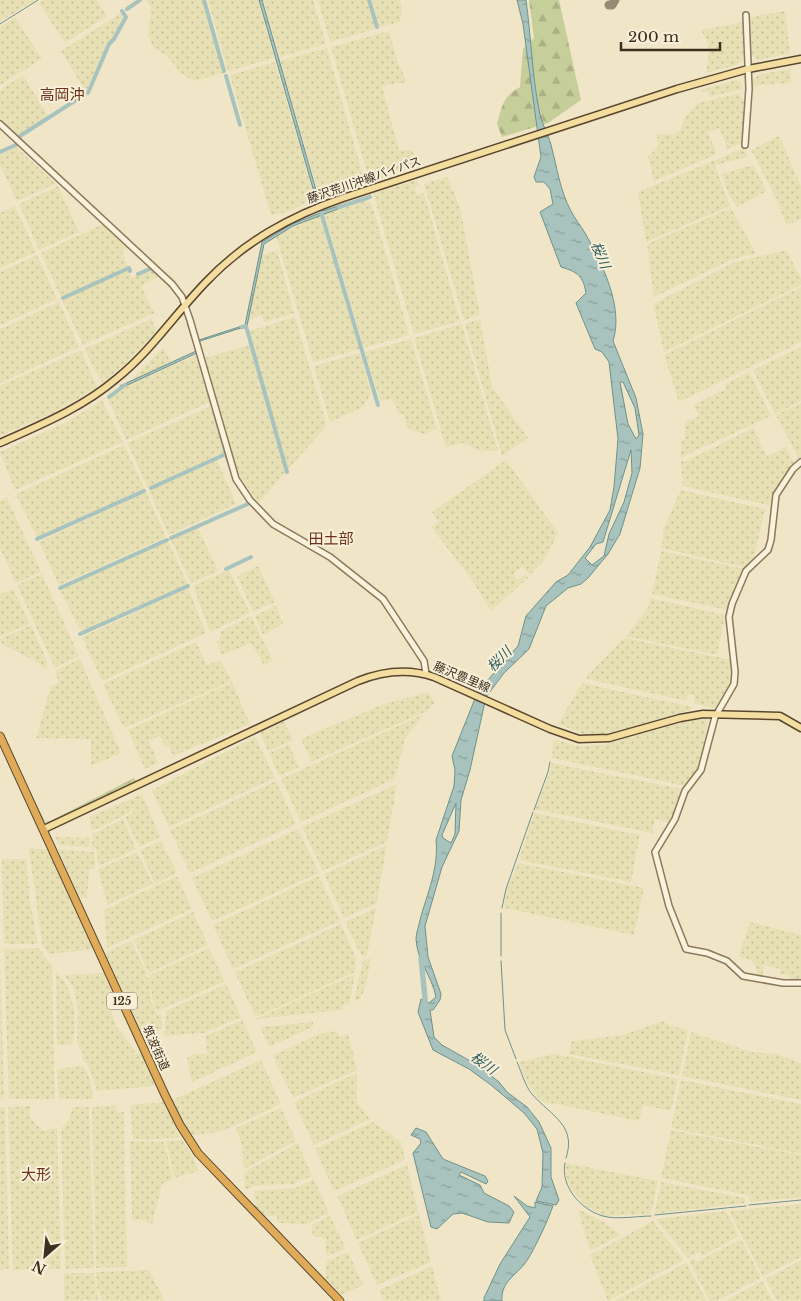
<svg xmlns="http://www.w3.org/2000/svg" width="801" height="1301" viewBox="0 0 801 1301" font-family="'Libre Baskerville','Noto Sans JP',serif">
  <defs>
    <pattern id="farmland-dots" width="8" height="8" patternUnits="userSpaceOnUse" patternTransform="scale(1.25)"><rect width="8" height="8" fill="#e6e0b4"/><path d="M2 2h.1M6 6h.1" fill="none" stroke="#c6c09a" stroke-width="1.8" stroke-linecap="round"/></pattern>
    <pattern id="grass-tufts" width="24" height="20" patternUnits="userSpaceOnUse" patternTransform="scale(1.25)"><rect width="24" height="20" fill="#c6ce9a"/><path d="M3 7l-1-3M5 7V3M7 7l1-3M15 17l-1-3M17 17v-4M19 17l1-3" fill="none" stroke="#abb184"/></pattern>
    <pattern id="forest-firs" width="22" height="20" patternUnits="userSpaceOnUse" patternTransform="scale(1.25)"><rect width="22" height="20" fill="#c6ce9a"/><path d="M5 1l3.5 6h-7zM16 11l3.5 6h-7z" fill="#abb184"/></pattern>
    <pattern id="water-ripples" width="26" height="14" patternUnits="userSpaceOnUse" patternTransform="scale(1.25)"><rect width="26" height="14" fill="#a8c3bd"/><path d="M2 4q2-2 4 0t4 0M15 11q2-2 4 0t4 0" fill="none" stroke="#8a9f99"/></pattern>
  </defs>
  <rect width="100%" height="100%" fill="#f0e6c7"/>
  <path fill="url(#farmland-dots)" d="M0 0H35L0 22Z
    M44 0H97L107 16 65 43 39 3Z
    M146 0H202L224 73 193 81 181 73 167 56 153 47 148 35 151 8Z
    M208 0H258L274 58 228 71Z
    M263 0H313L326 44 280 57Z
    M318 0H367L376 29 330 42Z
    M372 0H400L402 7 400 22 379 27Z
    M785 11 790 53 759 60 751 55V17Z
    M121 13 124 18 113 38 107 43 86 92 61 51Z
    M15 17 42 59 0 85V27Z
    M743 22V59L737 65 706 73 709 52 707 41 701 30Z
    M389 31 398 63 407 82 382 86 399 150H412L416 162 370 183 331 47Z
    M327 48 365 183 320 198 280 61Z
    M275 62 315 199 287 212 271 215 230 75Z
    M791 69V83L753 86V80L758 75Z
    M23 75 48 116 18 135 0 122V90Z
    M737 80 743 85 742 89 710 97 708 92H702L700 90Z
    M740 93 745 105 743 143 728 149 719 128 708 133 717 154 654 181 648 156 658 148 657 134 674 135 681 129 685 117 698 103Z
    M779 136 801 186V219L786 225 777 200 751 150Z
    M16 147 56 184 17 201 0 165V155Z
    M744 148 748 157 715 165 730 206 646 242 638 192Z
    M753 165 767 191 737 207 729 195 721 174Z
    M447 177 460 207 480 315 464 320 424 184Z
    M417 180 419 185 415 187 417 195 424 193 460 321 414 334 373 193Z
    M58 186 79 232 39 250 19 204Z
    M368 200 372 204 409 335 364 348 324 214Z
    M15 206 36 252 0 268V213Z
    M731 208 756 253 731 260 654 297 647 244Z
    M320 215 360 349 313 362 276 236Z
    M103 224 129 247 122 252 128 267 61 297 41 253Z
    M786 250 801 278V285L664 352 653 304 732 263Z
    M277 251 294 313 264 322 262 315 249 320 262 255Z
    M37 255 57 299 0 325V272Z
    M152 269 159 276 141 286 154 313 83 345 62 300 128 270 132 278Z
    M801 287V342L679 402 664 355Z
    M59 302 79 347 0 383V329Z
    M295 317 326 423 325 428 288 469 249 331Z
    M151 319 157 331 127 362 102 383 84 349Z
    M480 319 492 387 528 438 502 456 465 324Z
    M462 324 498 451H480L463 443 446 447 414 338Z
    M411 339 437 429 425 434 410 430 406 425 404 414H400L392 399 380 401 365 352Z
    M249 345 286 472 259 503 236 471 205 358Z
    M801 347V401L775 414 753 370Z
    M163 348 171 362 134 379 133 378Z
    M81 350 97 387 59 410 0 436V386Z
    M360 353 371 393 363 407 330 422 314 366Z
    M197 355 210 402 126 440 108 398 120 389Z
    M749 372 771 416 680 458 682 440H685V422L699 416 693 405 726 389 724 385Z
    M102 400 123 442 15 490 0 452 67 422Z
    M801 403V458L799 459 776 415Z
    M211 406 223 453 148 488 127 443Z
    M753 428 767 456 786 447 794 464 775 492 772 506 683 486 681 461H686Z
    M124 445 145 489 37 538 16 494Z
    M217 460 236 504 169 535 149 491Z
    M506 460 558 533 545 559 530 575 523 566 513 574 518 580 525 574 528 578 491 611 472 580 431 527 439 522 432 512Z
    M681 490 765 509 753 561 747 568 662 548 664 527Z
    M146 492 166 537 59 585 39 542Z
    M7 498 41 572 16 583 0 548V501Z
    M198 528 218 571 191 583 171 540Z
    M168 541 188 585 81 632 60 590Z
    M661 551 745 569 728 610 652 594Z
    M258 566 275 602 253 612 237 576Z
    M229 570 250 613 210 632 193 586Z
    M42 574 79 656 55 668 17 585Z
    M188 588 206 633 102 681 82 637Z
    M13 589 30 624 0 636V594Z
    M650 598 725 615 717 655 626 636 648 608Z
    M276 605 283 624 263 635 255 616Z
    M251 616 273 660 264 665 251 643 222 655 216 641 220 639 221 631Z
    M31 625 47 661 46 670 37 662 2 644 0 639Z
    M624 638 732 660 733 678 717 709 694 703V695L688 694 686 701 587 679V676Z
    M196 642 207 665 220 660 232 681 124 728 103 684Z
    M80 659 121 753 91 766V739L36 738 51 686 59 683 55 671Z
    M232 682 250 724 173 756 169 746 165 747 160 736 149 741 158 763 145 769 128 730Z
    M582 683 692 707V709L622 732 605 735H586L558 724Z
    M429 692 434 703 427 711 311 762 301 739 381 705Z
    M424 714 405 739 395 779 301 822 281 779Z
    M708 719 700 769 686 786 552 758 554 739 577 746 603 745 686 721Z
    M284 721 293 740 268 751 260 732Z
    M255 737 275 778 169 827 152 790Z
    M289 745 299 767 279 776 269 753Z
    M551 763 683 789 671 823 655 819 652 833 535 809 550 772Z
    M276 781 296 824 190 873 170 830Z
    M397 784 387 842 323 871 302 827Z
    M142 794 160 837 139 847 125 817 133 813V806L131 812 92 831 89 817Z
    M534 813 640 835 631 882 519 860Z
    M123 819 136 849 99 866 96 848 91 846 93 840 92 834Z
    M298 829 319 873 212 921 192 878Z
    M55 837 90 838V843L89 847 59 845Z
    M161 841 177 873 155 884 140 850Z
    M387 845 376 904 344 918 324 874Z
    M29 848 48 850 94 949 49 954 42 944Z
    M58 849 94 852 95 869H89L87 898H80Z
    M137 852 153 884 107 905 98 869Z
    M2 859H26L30 901 38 944H4Z
    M518 863 644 888 634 935 504 908 506 892Z
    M177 876 192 909 107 948 104 910Z
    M319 876 340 921 233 969 213 925Z
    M376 908 367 955 362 957 345 922Z
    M193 912 208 945 149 973 134 940Z
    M750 922 801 935V980H790L789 975 780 974V969L764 965 762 977 759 976 754 962 739 956Z
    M341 924 356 959 355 972 259 1016H255L235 972Z
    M131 941 147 973 145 975 150 980 151 1002 155 1007 156 1014 162 1015V1029L141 1033 105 953Z
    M39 948 52 966 55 1099H9L4 949Z
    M209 948 224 980 223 982 158 1011 153 1001 149 975Z
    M0 949 4 1099H0Z
    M371 958 365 988 360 999 354 1001 363 961Z
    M56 972 67 985 74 1009 75 1028 72 1044 70 1045H57Z
    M104 973 120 1006 110 1008 116 1026 137 1052 127 1054H143L155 1086 97 1091 89 1067 82 1058 84 1056 77 1043 78 1008 73 987 64 975Z
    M355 974 349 1005 344 1004 343 1010 256 1019Z
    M226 984 241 1017 204 1033 163 1036 165 1030 166 1011Z
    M242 1020 257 1052 192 1082 187 1058 193 1054H207L206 1036Z
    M662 1021 671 1026 688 1030 679 1075 569 1054 572 1041 624 1035Z
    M313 1022V1027L269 1047 260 1027Z
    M336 1031 340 1037 348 1034 357 1070 293 1098 273 1056 318 1034Z
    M691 1032 751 1052 776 1054 801 1063V1100L682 1076Z
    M554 1054 678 1079 671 1111 643 1105 639 1121 541 1101 529 1086 519 1062Z
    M261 1060 281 1104 223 1131 189 1136 172 1100Z
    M83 1066 90 1078 93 1099H59L57 1069Z
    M357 1073V1103L370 1119 314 1145 294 1102Z
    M681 1080 801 1104V1154L671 1128Z
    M164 1102 180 1137 147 1140 133 1139 130 1105Z
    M116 1105 117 1113 124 1112 127 1267 96 1268 92 1107Z
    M30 1106V1118L43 1131 57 1128 61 1269 13 1270 8 1107Z
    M0 1107H5L9 1268 0 1271Z
    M73 1107H89L94 1268 65 1269 61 1129 69 1119Z
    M281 1108 296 1141 244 1169 242 1145 236 1128Z
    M373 1122 401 1142 405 1160 334 1191 315 1149Z
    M671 1130 801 1155V1197L750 1202 748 1195 661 1178Z
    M182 1140 194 1158 198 1171 175 1178 166 1141Z
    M130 1141 164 1142 173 1179 162 1184 152 1224 143 1220H132Z
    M298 1143 312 1176 293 1184 254 1186 245 1190 244 1172Z
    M566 1163 658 1181 651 1214 605 1216 587 1207 571 1189 566 1175Z
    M407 1165 418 1212 357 1240 337 1196Z
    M314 1179 329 1213 306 1224 278 1223 277 1216H265L255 1206 254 1191 295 1188Z
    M661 1182 745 1198V1203L654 1214Z
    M801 1204V1257L763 1276 729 1211Z
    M578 1209 605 1223 620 1235 590 1251Z
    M726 1211 739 1236 702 1256 700 1252 688 1258 657 1221V1219Z
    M419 1214 431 1262 377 1285 358 1243Z
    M330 1216 346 1249 326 1256V1238L313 1236 311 1225Z
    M653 1221 684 1260 608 1301 590 1255Z
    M741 1239 761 1278 717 1301H710L689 1261 694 1258 696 1262Z
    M348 1252 363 1285 341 1295 325 1278 327 1261Z
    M801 1260V1301H777L765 1279Z
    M686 1263 707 1301H614Z
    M432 1266 441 1301H384L379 1290Z
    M149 1270 165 1301H102L97 1288 96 1272Z
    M64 1273H94L98 1300 64 1301Z
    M762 1281 773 1301H725Z"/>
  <path fill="url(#grass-tufts)" d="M134 778 137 782 49 823 43 820 36 804 45 821H50Z"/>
  <path fill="url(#forest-firs)" d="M529 0H559L581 100 548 123 502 137 497 124C502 106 503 96 520 87L523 49 534 38Z"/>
  <path fill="url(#water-ripples)" stroke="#6e928b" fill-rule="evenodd" d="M259 0H262L322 211 342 205 343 207 293 226 264 244 247 326 197 342 213 404 211 405 197 353 121 388 120 386 196 351 187 323 189 322 196 341 245 325 262 242 292 224 320 213Z
    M517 0H526C531 36 532 74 539 110 541 123 548 133 551 145 557 167 560 191 571 211 575 219 581 226 585 233 602 263 624 307 613 341L636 398 643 434 640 468 620 534 608 554 588 578 581 584 568 588 546 606 529 649 504 673 486 697 470 770 461 800 459 831 442 867 425 926 428 957 441 994 440 1000 433 1010H430L434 1037 442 1045 479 1066 499 1082 507 1092 527 1107 539 1122 551 1148V1177L559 1200 556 1205 536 1201 542 1187 543 1153 537 1129 524 1113 491 1085 469 1069 433 1050 418 1012 421 999 429 1003 436 997C432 976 417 961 416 939 416 933 419 926 420 920 427 894 439 868 436 840L454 786 455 770 452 756 478 691 518 646 526 616 556 582 568 575 590 547 610 510 614 487 618 439 609 362 602 352 595 349 576 303 586 293C583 276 578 272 561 267L540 212 553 204 550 189 544 182H536L534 177 541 157 523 24ZM620 382H623L635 408 639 435 636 439 628 424ZM631 450 632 473 624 502 609 534 604 556 592 565 585 558 596 544 603 542ZM456 803 455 834 451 843 443 838 442 835Z
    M416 1128 426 1132 443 1159 485 1176 488 1181 486 1184 461 1172 459 1175 480 1185 484 1193 509 1206 514 1212 509 1223 488 1222 462 1213 453 1214 437 1229 431 1227 413 1153 421 1143 420 1139 411 1135Z
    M514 1196 527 1206 535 1208V1202L553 1206C547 1222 537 1244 528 1259 519 1274 500 1281 502 1301H484V1298L500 1264 530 1217Z"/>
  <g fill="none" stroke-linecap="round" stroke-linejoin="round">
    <path stroke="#6e928b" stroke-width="1" d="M0 24 38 0
      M534 810 548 772 550 762
      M502 908 506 889 533 812
      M501 956V913
      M501 961 505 1030 516 1059
      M517 1062C522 1073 525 1086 532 1094 551 1116 577 1125 566 1158
      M565 1163C560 1186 581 1210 603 1216 617 1220 637 1216 651 1216
      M749 1205 801 1200
      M655 1215 746 1206"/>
    <path stroke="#a8c3bd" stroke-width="4" d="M204 0 224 71
      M369 0 377 27
      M127 9 140 0
      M226 76 240 125
      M88 93 109 44 114 39 126 17 122 11
      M20 136 84 95
      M0 152 18 144 15 140
      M339 207 370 197
      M321 212 378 405
      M138 274 152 268 155 271
      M63 298 129 268 130 271
      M242 327 246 326 287 472
      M109 397 125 385
      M226 454 236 482
      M151 488 226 454 215 414
      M171 538 250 503 248 501
      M37 539 144 491
      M226 569 251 557
      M60 588 167 540
      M80 634 188 586"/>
    <path stroke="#a8c3bd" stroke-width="5.5" d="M421 958 426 1008"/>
    <path stroke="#968a74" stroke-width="9" d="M609 5H612L615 0"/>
    <defs>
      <path id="minor" d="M0 124 172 284 182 297 190 320 236 479 250 500 273 524 330 557 383 599 424 661 426 674
        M745 145 749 89 746 15
        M801 462 793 469 776 495 771 540 768 550 746 571 732 604 729 617 735 672 734 684 715 717 701 770 685 791 675 819 655 852 669 906 686 949 707 953 727 961 743 976 783 983H801"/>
      <path id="major" d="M0 443C40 425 82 408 116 379 151 351 175 314 206 282 245 241 291 216 343 198L677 89 748 69 801 59
        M44 829 358 681C383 671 408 668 434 677L550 729 579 739 609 738 680 718 703 714 780 716 801 728"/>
      <path id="highway" d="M0 736 165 1095 180 1125 198 1153 340 1301"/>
    </defs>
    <use href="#minor" stroke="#8c785c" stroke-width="8"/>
    <use href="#major" stroke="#5a4630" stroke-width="9"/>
    <use href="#highway" stroke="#5a4630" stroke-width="9"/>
    <use href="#minor" stroke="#faf2db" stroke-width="5"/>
    <use href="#major" stroke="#f3dd9f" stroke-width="6"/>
    <use href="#highway" stroke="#dfab58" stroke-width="7"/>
  </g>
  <g text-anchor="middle" stroke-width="4" stroke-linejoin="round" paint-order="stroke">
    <rect fill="#f7efd7" stroke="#746957" stroke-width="1" x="107" y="992.5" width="30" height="17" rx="4"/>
    <g font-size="11" font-weight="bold" fill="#3c2f20">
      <text x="122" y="1005">125</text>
    </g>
    <g font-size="12" fill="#3c2f20" stroke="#f7efd7">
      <text transform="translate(364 180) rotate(-19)" y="4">藤沢荒川沖線バイパス</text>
      <text transform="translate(462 677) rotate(23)" y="4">藤沢豊里線</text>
      <text transform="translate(156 1048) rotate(66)" y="4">筑波街道</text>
    </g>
    <g font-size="14" font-style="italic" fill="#2f5c5c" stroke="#f7efd7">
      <text transform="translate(601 255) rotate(68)" y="5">桜川</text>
      <text transform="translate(499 659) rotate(-45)" y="5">桜川</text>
      <text transform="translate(484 1063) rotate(36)" y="5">桜川</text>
    </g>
    <g font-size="15" fill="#6a321e" stroke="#f7efd7">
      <text x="62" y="100">高岡沖</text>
      <text x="331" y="544">田土部</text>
      <text x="36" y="1180">大形</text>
    </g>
  </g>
  <g transform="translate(45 1256) rotate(207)" stroke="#f7efd7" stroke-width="4" paint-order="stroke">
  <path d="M0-4L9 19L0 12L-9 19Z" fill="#3c2f20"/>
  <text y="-8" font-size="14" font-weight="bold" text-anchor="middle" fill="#3c2f20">N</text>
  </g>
  <path d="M621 42v8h99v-8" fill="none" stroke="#3c2f20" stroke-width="2.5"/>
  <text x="628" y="42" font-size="15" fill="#3c2f20" stroke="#f7efd7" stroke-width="4" paint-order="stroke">200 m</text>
</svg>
